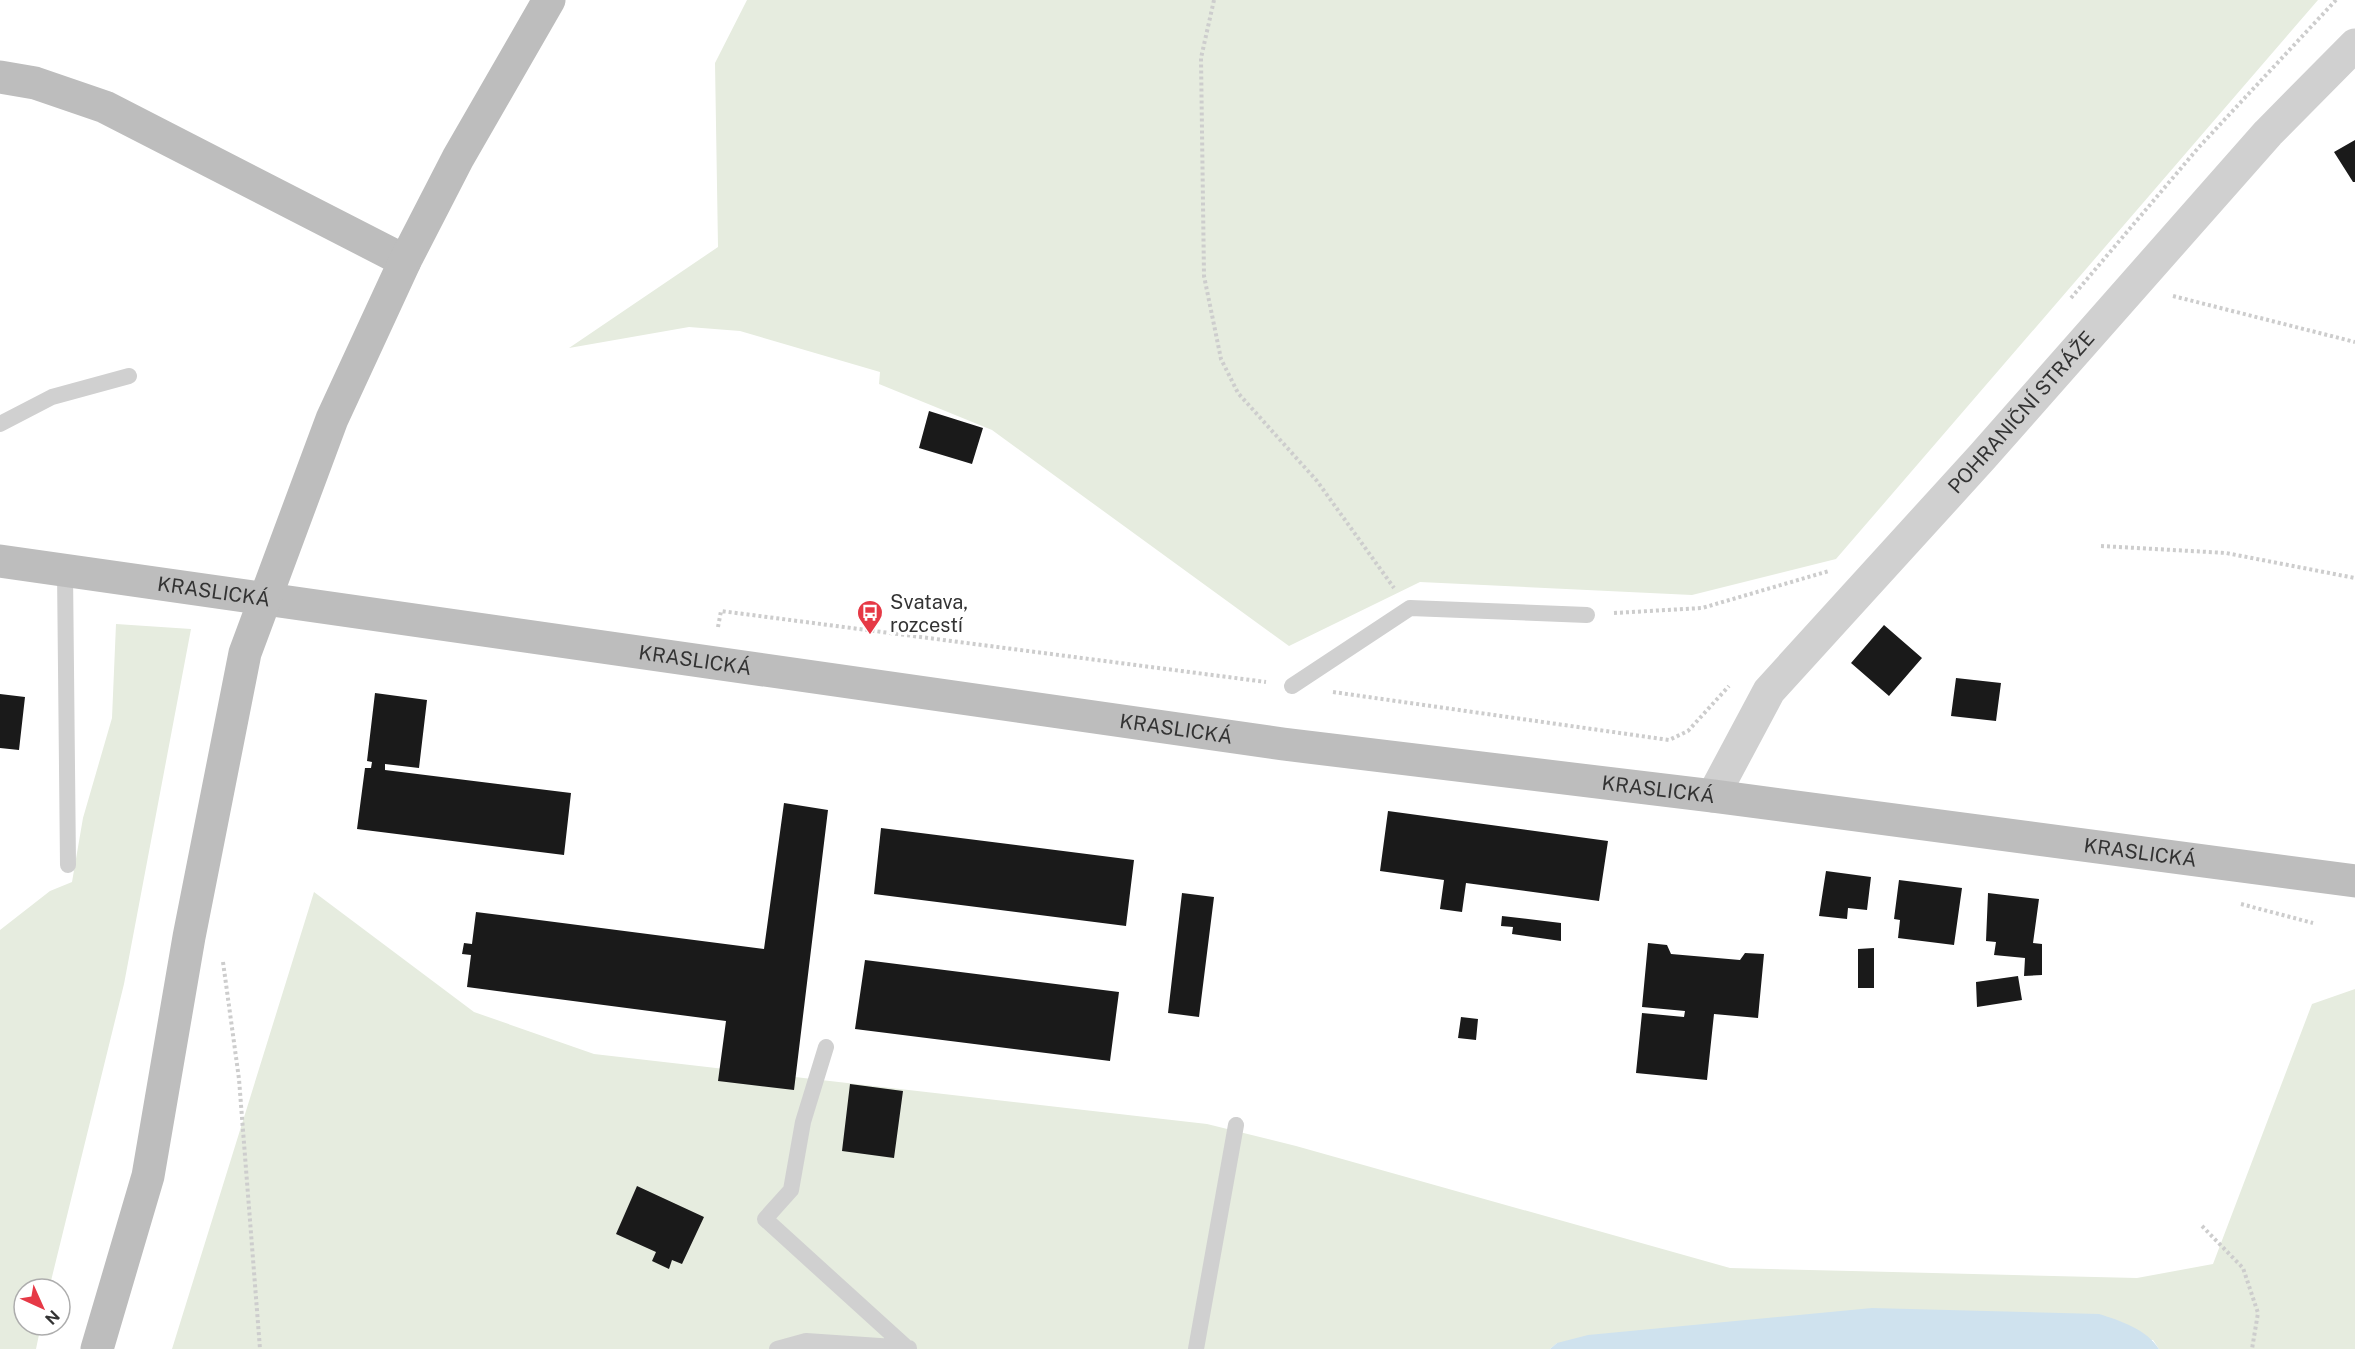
<svg xmlns="http://www.w3.org/2000/svg" width="2355" height="1349" viewBox="0 0 2355 1349" font-family="'Public Sans',sans-serif">
  <rect width="100%" height="100%" fill="#fff"/>
  <path fill="#e6ecdf" d="M747 0H2318L1836 559 1692 595 1420 582 1289 646 992 430 879 384 880 372 740 331 689 327 569 348 718 247 715 63Z
    M116 624 191 629 124 984 49 1289H24V1325H41L36 1349H0V930L50 891 72 882 83 818 112 718Z
    M314 892 474 1012 594 1054 1207 1124 1296 1146 1730 1268 2137 1278 2213 1264 2312 1004 2355 989V1349H2159L2153 1340 1557 1343 1550 1349H172Z"/>
  <path fill="#cfe2ee" d="M1872 1308 2099 1314C2121 1321 2146 1329 2159 1349H1550L1557 1343 1588 1335Z"/>
  <path fill="#1a1a1a" d="M2355 140V182H2353L2334 152Z
    M929 411 983 428 972 464 919 448Z
    M1884 625 1922 658 1889 696 1851 663Z
    M1956 678 2001 683 1996 721 1951 716Z
    M375 693 427 700 419 768 385 764V770L571 793 564 855 357 829 365 768H371L372 762 367 761Z
    M0 694 25 697 19 750 0 748Z
    M784 803 828 810 794 1090 718 1081 726 1021 467 987 471 955 462 954 464 943 472 944 476 912 764 949Z
    M1388 811 1608 841 1599 901 1466 883 1462 912 1440 909 1444 880 1380 871Z
    M881 828 1134 860 1126 926 874 894Z
    M1826 871 1871 877 1867 910 1848 908 1847 919 1819 916Z
    M1899 880 1962 888 1954 945 1898 938 1900 920 1894 919Z
    M1182 893 1214 897 1199 1017 1168 1013Z
    M1988 893 2039 899 2033 943 2042 944V975L2024 976 2025 958 1994 955 1996 942 1986 941Z
    M1502 916 1561 923V941L1512 934 1513 927 1501 926Z
    M1648 943 1667 945 1671 954 1740 960 1745 953 1764 954 1758 1018 1714 1014 1707 1080 1636 1073 1642 1013 1684 1017 1685 1011 1642 1007Z
    M1874 948V988H1858V949Z
    M865 960 1119 992 1110 1061 855 1029Z
    M2018 976 2022 1000 1977 1007 1976 982Z
    M1461 1017 1478 1019 1476 1040 1458 1038Z
    M850 1084 903 1091 894 1158 842 1151Z
    M637 1186 704 1217 682 1264 672 1260 669 1269 652 1261 656 1252 616 1234Z"/>
  <g fill="none" stroke-linecap="round" stroke-linejoin="round">
    <path stroke="#cdcdcd" stroke-width="4" stroke-dasharray="3 3" stroke-linecap="butt" d="M1214 0 1201 58 1204 276 1221 359 1238 393 1317 481 1394 588
      M2173 296 2355 342
      M2071 298 2199 147 2336 0
      M2101 546 2226 553 2355 578
      M1614 613 1702 608 1829 571
      M718 627 721 611 1266 682
      M1333 692 1669 740 1688 731 1729 686
      M2241 904 2313 923
      M223 962 239 1079 260 1349
      M2202 1226 2243 1268 2258 1313 2252 1349"/>
    <path stroke="#d0d0d0" stroke-width="16" d="M0 424 52 397 129 376
      M65 571 68 865
      M1292 686 1410 608 1587 615
      M826 1047 803 1122 791 1190 765 1219 906 1347
      M777 1349 806 1341 909 1348
      M1196 1349 1236 1125"/>
    <path stroke="#d0d0d0" stroke-width="33" id="s1" d="M1713 796 1769 691 1982 457 2268 133 2355 45"/>
    <g stroke="#bdbdbd" stroke-width="33">
      <path d="M0 77 35 83 105 107 405 261"/>
      <path id="s2" d="M0 561 1283 744 1713 796 2355 881"/>
      <path d="M97 1349 148 1176 189 937 245 653 332 419 405 261 458 158 549 0"/>
    </g>
  </g>
  <defs>
    <symbol id="bus-pin" viewBox="-11 -11 22 30"><path d="M0 17L-7.5 6A9.5 9.5 0 1 1 7.5 6Z" fill="#e63946" stroke="#fff"/><path d="M-5-6H5V4H4V6H2V4H-2V6H-4V4H-5ZM-3.5-4V0h7V-4ZM-3.5 1.2v1.5H-2V1.2ZM2 1.2v1.5H3.5V1.2Z" fill="#fff"/></symbol>
  </defs>
  <g fill-rule="evenodd">
    <use href="#bus-pin" x="855" y="598" width="30" height="40"/>
  </g>
  <g text-anchor="middle" stroke-width="6" stroke-linejoin="round" paint-order="stroke">
    <g font-size="20" fill="#333" stroke="#fff">
      <text dy="7" stroke="none"><textPath href="#s1" startOffset="495">POHRANIČNÍ STRÁŽE</textPath></text>
      <text dy="7" stroke="none"><textPath href="#s2" startOffset="216">KRASLICKÁ</textPath></text>
      <text dy="7" stroke="none"><textPath href="#s2" startOffset="702">KRASLICKÁ</textPath></text>
      <text dy="7" stroke="none"><textPath href="#s2" startOffset="1188">KRASLICKÁ</textPath></text>
      <text dy="7" stroke="none"><textPath href="#s2" startOffset="1674">KRASLICKÁ</textPath></text>
      <text dy="7" stroke="none"><textPath href="#s2" startOffset="2160">KRASLICKÁ</textPath></text>
    </g>
    <g font-size="20" fill="#333" stroke="#fff" text-anchor="start">
      <text x="890" y="609">Svatava,<tspan x="890" dy="23">rozcestí</tspan></text>
    </g>
  </g>
  <g transform="translate(42 1307) rotate(135)"><circle r="28" fill="#ffffff" stroke="#adadad" stroke-width="1.5"/>
  <path d="M0-4.5L10 22L0 15L-10 22Z" fill="#e63946"/>
  <text y="-9" font-size="16" font-weight="bold" text-anchor="middle" fill="#333333">N</text>
  </g>
</svg>
